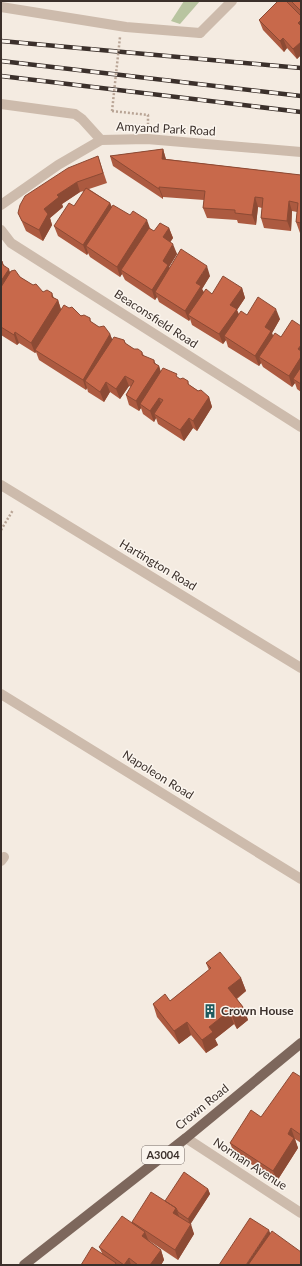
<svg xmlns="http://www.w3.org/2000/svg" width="302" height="1266" viewBox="0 0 302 1266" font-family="Lato,sans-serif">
  <rect width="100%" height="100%" fill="#f4ebe1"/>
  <path fill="#b8c4a0" d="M184 1H200L180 24 171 21Z"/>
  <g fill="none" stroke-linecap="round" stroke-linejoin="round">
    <path stroke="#b9a596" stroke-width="2.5" stroke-dasharray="2 2" stroke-linecap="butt" d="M112 111 148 115V124
      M1 530 13 510"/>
    <path stroke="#cdbbac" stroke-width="10" d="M1 7 126 27 200 33"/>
    <path stroke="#cdbbac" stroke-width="10" d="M200 33 232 1
      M1 104 75 114 82 119 101 140
      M1 205 58 165 101 140 147 139 301 152
      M1 230 11 243 301 427
      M1 485 301 668
      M1 694 301 879
      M1 861 4 857
      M186 1138 301 1213"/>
    <path stroke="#7d675c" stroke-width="10" d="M24 1265 186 1138 301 1043"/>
    <defs>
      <path id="rail" d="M1 41 301 68
        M1 61 301 96
        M1 76 301 112"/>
    </defs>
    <use href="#rail" stroke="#3b302b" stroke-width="4.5"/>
    <use href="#rail" stroke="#fbf5ee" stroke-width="3" stroke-dasharray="9" stroke-linecap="butt"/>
    <path stroke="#b9a596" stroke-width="2.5" stroke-dasharray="2 2" stroke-linecap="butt" d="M112 111 120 37"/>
  </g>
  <path fill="#ac5a40" d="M287 1H301V55L297 59 287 48 284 52 263 30 259 20 287 2Z
    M163 149 166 159 301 175V233H300L296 222 297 212 292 211 291 231 264 228 261 218 262 208 258 207 256 225 238 223 237 220 207 218 203 208 204 200 163 197V199L113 166 110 156Z
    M98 156 107 183 89 189 110 203 112 207 154 231 169 228 173 238 170 242 177 254 169 267 170 268 210 276 202 289 204 292 212 294 242 288 245 298 237 310 239 314 280 319 272 333 273 336 281 337 301 326V392L297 389 295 383 292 387 263 367 261 363 259 366 228 347 226 340 223 344 192 325 190 319 189 321 159 302 157 297 155 300 125 280 122 274 120 277 90 257 88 253 87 255 58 236 54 226 74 206 84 191 80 192 62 204 63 207 50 218 52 225 43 241 26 231 18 213Z
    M1 260 4 266 10 272 20 277 43 292 58 300 61 309 90 318 91 322 110 334 112 339 124 340 126 344 134 349 142 352 144 356 159 366 161 372 178 378 180 379 188 381 189 385 209 397 212 407 197 431 193 428 184 441 158 424 156 418 154 422 143 414 141 408 139 411 129 405 126 395 131 387 129 386 120 399 110 392 104 402 88 392 87 388 86 390 39 360 36 352 35 353 19 343 17 345 1 335Z
    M206 963 241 978 246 991 237 999 243 1007 248 1020 237 1029 234 1024 215 1039 218 1045 206 1053 191 1035 179 1044 157 1017 153 1004 170 1001 209 970Z
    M301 1077V1143L295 1139 298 1148 277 1181 234 1153 230 1143 261 1117Z
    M208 1189 210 1194 190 1224 194 1234 178 1260 148 1240 161 1250 164 1260 161 1265H81L102 1253 99 1247 132 1223V1222L165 1201Z"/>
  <path fill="#8c4a34" d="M301 20V30L298 23Z
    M283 38 287 48 284 52 280 41Z
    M301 42V55L297 59 293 49Z
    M163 149 166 160 162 159Z
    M77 182 80 192 62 204 63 207 50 218 52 225 43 241 39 230 44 209 57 195Z
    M159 187 163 197V199L159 189Z
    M255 197 258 207 256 225 252 215Z
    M289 201 292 211 291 231 287 221Z
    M110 203 114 213 86 246 88 253 87 255 83 245Z
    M147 220 151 231 121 270 122 274 120 277 117 267Z
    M169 228 173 238 167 247 163 237Z
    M173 244 177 254 169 267 172 275 155 292 157 297 155 300 152 290 163 261Z
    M2 261 6 271 9 269 12 279 1 297V281L3 265Z
    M207 266 210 276 202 289 205 296 188 315 190 319 189 321 185 311 196 283Z
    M242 288 245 298 237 310 240 319 224 336 226 340 223 344 219 334 230 305Z
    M52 293 56 304 58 300 61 310 35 350 36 352 35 353 31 343 52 297Z
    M276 309 280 319 272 333 275 342 259 357 261 363 259 366 255 356 265 327Z
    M15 332 19 343 17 345 14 335Z
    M110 334 114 344 85 381 87 388 86 390 83 380Z
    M301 345V373L293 379 295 383 292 387 289 376 298 349Z
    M154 360 157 368 159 366 162 376 140 404 141 408 139 411 136 401 154 363Z
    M125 376 129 386 120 399 116 389Z
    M106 382 110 392 104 402 100 392Z
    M209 397 212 407 197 431 193 421Z
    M159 398 163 408 154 414 156 418 154 422 150 411Z
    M189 418 193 428 184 441 180 430Z
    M241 978 246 991 233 1001 228 988Z
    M243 1007 248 1020 237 1029 232 1016Z
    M229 1011 234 1024 215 1039 218 1045 206 1053 202 1040 209 1027Z
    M187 1022 191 1035 179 1044 174 1031Z
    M291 1128 298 1148 277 1181 273 1171 288 1134Z
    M208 1189 210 1194 190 1225 188 1219Z
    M176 1208 180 1219 173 1213Z
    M191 1224 194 1234 178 1260 175 1250Z
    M269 1230 273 1240 257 1265H246Z
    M145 1232 149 1242 142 1236Z
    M161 1250 164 1260 161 1265H150Z
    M129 1258 131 1265H124Z"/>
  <path fill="#c8694b" stroke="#8c4a34" d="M278 1H286L301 16V20L298 23 301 26V42L293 49 283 38 280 41 259 20Z
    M291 1H301V11Z
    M163 149 162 159 301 175V223L296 222 298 203 289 201 287 221 261 218 263 198 255 197 252 215 235 213V210L203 208 205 191 159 187V189L110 156Z
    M98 156 103 173 77 182 57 195 59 197 44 209 48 214 39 230 22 221 18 213 20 205 25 196 68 168Z
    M86 188 110 203 83 245 54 226 69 203 74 206Z
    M113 205 130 215 133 211 147 220 117 267 86 246Z
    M160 223 169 228 163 237 173 244 163 261 168 265 152 290 121 270 149 228 154 231Z
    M181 249 207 266 196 283 201 286 185 311 155 292Z
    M1 260 2 261 3 265 9 269 1 281Z
    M15 270 20 277 33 285 36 284 43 292 47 290 52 293V297L58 300 31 343 15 332 14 335 1 327V287L11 271Z
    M223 276 242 288 230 305 237 309 219 334 188 315 206 289 212 294Z
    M258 297 276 309 265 327 271 331 255 356 224 336 241 311 247 315Z
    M64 305 69 308 72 307 81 316 84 315 90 318V321L99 327 104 326 110 334 83 380 35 350Z
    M292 320 301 326V345L298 349 301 351V357L289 376 259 357 275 333 281 337Z
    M114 337 124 340 125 343 134 349H138L142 352V355L154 360V363L159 366 136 401 126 395 134 381 125 376 116 389 106 382 100 392 85 381Z
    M301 367V384L293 379Z
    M163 368 177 374 176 376 180 379 183 378 188 381V384L198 391 201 390 209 397 193 421 189 418 180 430 154 414 163 400 159 398 150 411 140 404Z
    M220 952 241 978 228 988 243 1007 232 1016 229 1011 209 1027 213 1032 202 1040 187 1022 174 1031 153 1004 165 994 170 1001 211 968 206 963Z
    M293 1072 301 1077V1135L291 1128 288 1134 294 1138 273 1171 230 1143 251 1110 261 1117Z
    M184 1172 208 1189 188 1219 178 1212 176 1208 165 1201Z
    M151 1192 176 1208 173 1213 191 1224 175 1250 132 1222Z
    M122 1216 145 1232 142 1236 161 1250 150 1265H138L129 1258 124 1265 99 1247Z
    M250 1218 269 1230 246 1265H219Z
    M272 1231 301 1252V1265H248Z
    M92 1247 116 1263 115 1265H81Z"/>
  <defs>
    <symbol id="building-bare" viewBox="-9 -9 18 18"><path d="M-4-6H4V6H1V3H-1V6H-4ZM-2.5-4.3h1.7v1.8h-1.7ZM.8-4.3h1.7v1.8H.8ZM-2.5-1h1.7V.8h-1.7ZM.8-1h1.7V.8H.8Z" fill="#1f5a5e" stroke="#fbf5ee" stroke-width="2.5" paint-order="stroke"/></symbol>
  </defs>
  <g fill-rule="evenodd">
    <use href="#building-bare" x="200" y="1001" width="20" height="20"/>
  </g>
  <g text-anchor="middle" stroke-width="3" stroke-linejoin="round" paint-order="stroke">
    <rect fill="#fbf5ee" stroke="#756b66" stroke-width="1" x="142" y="1146" width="42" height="18" rx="3"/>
    <g font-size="11" font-weight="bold" fill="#3b302b">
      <text x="163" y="1159">A3004</text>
    </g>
    <g font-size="12" fill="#3b302b" stroke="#fbf5ee">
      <text transform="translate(166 129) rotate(3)" y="4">Amyand Park Road</text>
      <text transform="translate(156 319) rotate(33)" y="4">Beaconsfield Road</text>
      <text transform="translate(158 565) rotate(31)" y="4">Hartington Road</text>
      <text transform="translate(158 775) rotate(32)" y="4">Napoleon Road</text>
      <text transform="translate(202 1107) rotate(-39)" y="4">Crown Road</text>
      <text transform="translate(250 1164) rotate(33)" y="4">Norman Avenue</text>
    </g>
    <g font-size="12" font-weight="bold" fill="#3b302b" stroke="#fbf5ee" text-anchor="start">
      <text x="221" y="1015">Crown House</text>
    </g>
  </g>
  <rect width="302" height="1266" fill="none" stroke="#3b302b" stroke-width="4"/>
</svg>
